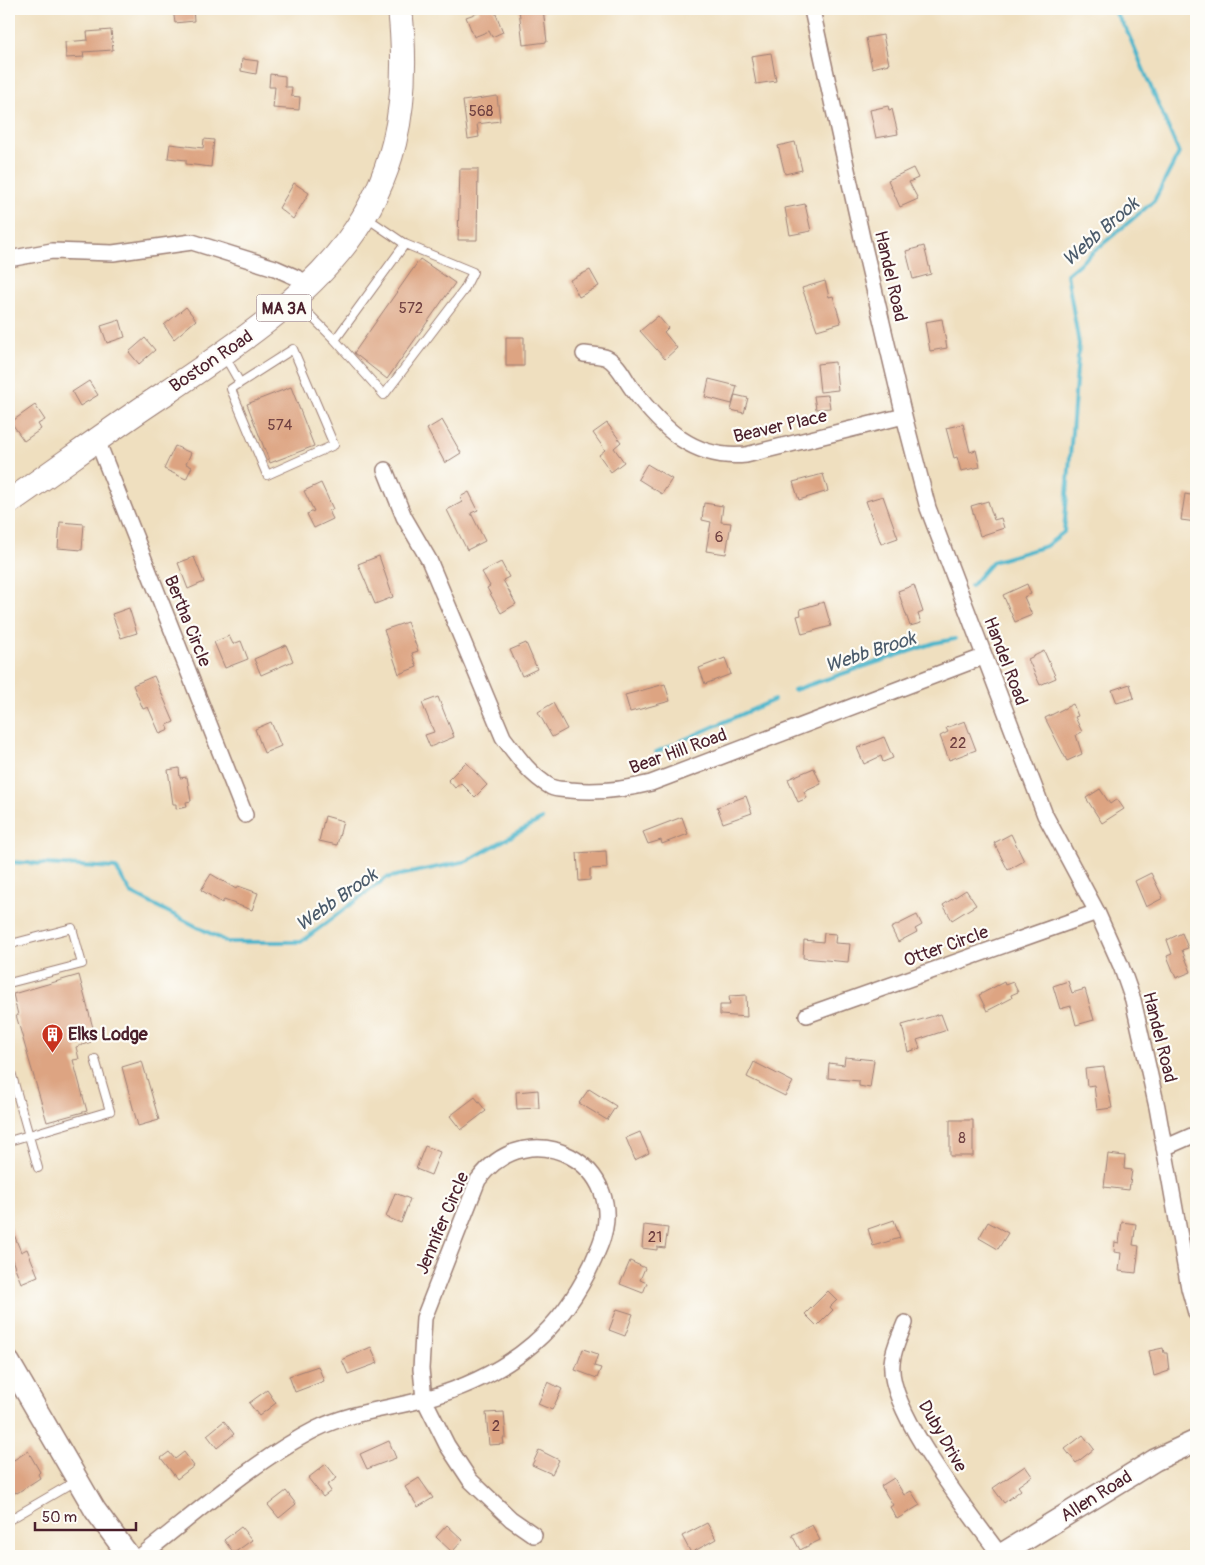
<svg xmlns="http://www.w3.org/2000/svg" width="1205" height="1565" viewBox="0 0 1205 1565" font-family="Pangolin,sans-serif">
  <rect width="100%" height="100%" fill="#fdfcf7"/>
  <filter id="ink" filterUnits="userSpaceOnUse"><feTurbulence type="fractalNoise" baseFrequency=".02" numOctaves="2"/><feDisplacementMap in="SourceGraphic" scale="10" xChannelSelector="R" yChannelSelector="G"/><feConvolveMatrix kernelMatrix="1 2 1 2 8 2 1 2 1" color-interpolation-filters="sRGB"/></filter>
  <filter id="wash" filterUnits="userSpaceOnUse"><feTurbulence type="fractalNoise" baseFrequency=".0096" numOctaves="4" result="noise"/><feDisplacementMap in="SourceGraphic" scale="20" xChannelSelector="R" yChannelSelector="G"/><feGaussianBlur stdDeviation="1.12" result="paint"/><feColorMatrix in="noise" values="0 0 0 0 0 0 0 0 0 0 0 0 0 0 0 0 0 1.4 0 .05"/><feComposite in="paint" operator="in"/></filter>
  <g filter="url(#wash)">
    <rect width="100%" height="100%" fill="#efdfbf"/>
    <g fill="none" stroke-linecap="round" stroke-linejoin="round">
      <path stroke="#4cb5cb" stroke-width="4" d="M971 586 992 562 1046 546 1064 532 1079 344 1067 274 1154 201 1179 153 1127 31 1113 9
        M794 690 934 643 955 639
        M656 752 774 700
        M9 862 116 868 131 893 227 942H301L386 878 467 861 542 819"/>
    </g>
    <g id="blocks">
      <path fill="#dda482" d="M173 9H193L194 21 175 23Z
        M478 9H494L503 32 492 37 489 31 474 37 466 17 480 12Z
        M519 9H543L547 42 523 45Z
        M111 30 113 50 83 52 84 57 66 58 65 42 88 40 87 32Z
        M883 35 889 64 872 68 866 38Z
        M771 53 776 81 756 84 751 56Z
        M242 59 258 61 256 74 241 71Z
        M270 74 285 76V87H292L291 96 300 97 299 110 273 108 275 87H269Z
        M497 96 500 121 477 124 479 137 468 139 463 101Z
        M888 106 889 110 892 109 898 134 876 138 870 110Z
        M204 139 214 140 211 167 186 164V160L168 158 170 144 203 148Z
        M795 142 802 170 785 174 778 146Z
        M913 168 918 178 909 182 918 199 900 207 888 180Z
        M460 169H478L477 240H458Z
        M294 183 309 193 293 219 279 208Z
        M805 204 811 231 790 235 785 208Z
        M924 246 931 274 913 279 906 251Z
        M420 259 455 283 387 379 354 353Z
        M590 270 599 286 579 297 570 280Z
        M825 281 829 297 833 296 841 323 817 330 802 288Z
        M186 307 196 320 174 339 164 325Z
        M658 316 668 328 664 332 677 348 665 359 640 331Z
        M942 319 947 348 930 351 925 322Z
        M120 320 125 337 107 343 101 326Z
        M506 337H524V366H506Z
        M145 338 155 350 139 364 129 352Z
        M835 362 838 390 820 392 817 364Z
        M709 379 737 386 732 404 705 397Z
        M89 381 98 395 80 406 72 392Z
        M291 387 314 446 270 463 247 404Z
        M735 395 748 398 744 413 731 410Z
        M828 395 830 408 816 409 814 396Z
        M35 405 45 420 38 424 41 429 24 441 11 422Z
        M442 420 461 453 445 463 427 429Z
        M607 423 621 442 614 448 624 462 611 472 599 455 605 450 593 433Z
        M963 424 970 452 976 450 980 467 961 471 957 457 954 458 946 428Z
        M175 446 191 453 186 464 192 467 186 479 164 469Z
        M647 464 672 479 662 494 638 479Z
        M823 474 828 491 799 500 793 482Z
        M321 483 333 509 329 511 333 519 314 528 307 514 314 511 304 491Z
        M469 492 478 510 471 513 485 541 467 550 447 510 462 502 460 497Z
        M1185 494 1196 496V522L1181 520Z
        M883 496 898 538 881 544 866 501Z
        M988 501 994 520 1001 518 1004 528 980 536 971 506Z
        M704 503 723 506 721 522 731 523 726 554 706 551 711 522 702 520Z
        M60 522 84 524 82 550 58 548Z
        M379 556 393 597 375 604 358 564Z
        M194 557 204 582 188 589 178 563Z
        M501 562 509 577 503 580 516 604 501 613 487 588 490 586 482 572Z
        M1027 584 1031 594 1024 597 1032 615 1015 622 1003 595Z
        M914 585 923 612 918 614 921 623 910 626 898 591Z
        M824 602 831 626 802 634 797 616 801 615 800 609Z
        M129 608 137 633 121 638 112 614Z
        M407 622 418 651 412 653 417 667 399 674 384 630Z
        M229 636 233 644 241 641 248 659 225 668 214 642Z
        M526 643 537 669 522 676 510 650Z
        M286 645 293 661 261 675 254 659Z
        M1044 651 1056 678 1040 685 1028 659Z
        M725 658 731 674 705 684 699 668Z
        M154 676 174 722 167 725 169 730 160 734 148 707 143 709 133 685Z
        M665 684 670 701 630 712 625 695Z
        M1130 684 1134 698 1117 703 1112 690Z
        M438 697 454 737 430 747 425 735 434 732 422 703Z
        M553 703 567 729 552 737 538 712Z
        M1073 704 1078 716 1075 717 1082 732 1076 735 1082 754 1067 761 1045 718Z
        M965 721 976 750 949 760 940 736 948 732 946 728Z
        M271 722 281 746 264 753 255 729Z
        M884 737 893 758 883 762 881 756 864 764 857 748Z
        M466 762 487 785 475 797 461 783 455 788 448 780Z
        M179 768 180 778 187 777 191 801 186 802 187 807 176 809V804H173L168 770Z
        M814 768 821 784 804 792 807 798 798 802 788 779Z
        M1100 789 1110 804 1117 799 1124 809 1102 823 1086 798Z
        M746 796 752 813 723 823 717 807Z
        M325 816 343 821 337 845 319 841Z
        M682 817 688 834 662 844 661 840 648 844 643 832Z
        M1011 834 1024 861 1008 870 994 843Z
        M606 851 607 868 590 869V880L579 881 577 853Z
        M1151 873 1163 898 1146 907 1135 881Z
        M211 874 236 889 238 886 258 893 252 910 224 900 222 903 201 890Z
        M966 890 976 905 952 920 943 905Z
        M917 915 922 925 915 929 917 932 898 942 891 928Z
        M824 933 836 934 835 943 850 944 848 962 803 958 804 940 823 942Z
        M1182 933 1188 948 1182 950 1191 972 1176 978 1167 956 1172 954 1167 940Z
        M79 975 93 1028 88 1030 91 1042 76 1047 79 1059 73 1060 87 1111 47 1122 16 1015H18L13 994Z
        M1068 981 1072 993 1085 989 1094 1020 1076 1025 1071 1006 1060 1009 1053 986Z
        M1004 982 1005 985 1013 982 1018 992 1011 995 1012 998 987 1011 979 995Z
        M746 995 747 1017 720 1015V1005H730L729 996Z
        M941 1014 947 1030 917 1040 920 1048 908 1052 902 1025Z
        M845 1057 874 1060 870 1088 859 1086V1081L828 1078 829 1063 844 1065Z
        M142 1061 159 1120 138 1126 122 1067Z
        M754 1062 793 1082 785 1096 747 1077Z
        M1104 1067 1112 1108 1097 1110 1094 1085 1087 1086 1085 1069Z
        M589 1089 616 1106 607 1120 579 1103Z
        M538 1090 539 1108 517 1109 516 1092Z
        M475 1097 486 1111 461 1130 450 1116Z
        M950 1120H973V1156H950Z
        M640 1132 649 1153 635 1160 626 1138Z
        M425 1146 440 1152 431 1175 416 1169Z
        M1108 1154 1125 1156 1124 1169 1132 1170 1129 1190 1104 1187Z
        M395 1193 410 1199 401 1223 386 1217Z
        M894 1220 900 1238 873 1246 868 1229Z
        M9 1222 21 1252 27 1249 38 1276 21 1283 9 1252Z
        M988 1222 1008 1233 998 1249 979 1238Z
        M1122 1222 1136 1224 1133 1245 1139 1246 1136 1273 1119 1271 1121 1253 1114 1252 1115 1242 1119 1243Z
        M644 1225 668 1228 665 1248 657 1247V1250L642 1248Z
        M630 1261 645 1268 640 1280 647 1283 643 1293 620 1284Z
        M828 1291 837 1300 830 1307 833 1310 817 1326 805 1314Z
        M617 1309 633 1314 625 1336 609 1330Z
        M371 1347 378 1363 348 1374 342 1360Z
        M1163 1348 1164 1353H1167L1169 1371 1154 1376 1149 1351Z
        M583 1349 598 1354 594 1366 601 1368 597 1378 575 1370Z
        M318 1366 324 1381 295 1392 289 1376Z
        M548 1382 562 1389 552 1410 538 1404Z
        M267 1390 276 1403 259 1416 249 1403Z
        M504 1412 506 1438H503L504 1444 489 1445 486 1413Z
        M224 1421 234 1434 217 1448 207 1435Z
        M1083 1435 1094 1449 1076 1463 1065 1449Z
        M389 1441 396 1458 367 1469 360 1454Z
        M539 1450 559 1460 552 1474 532 1465Z
        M28 1451 40 1472 38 1474 40 1478 17 1493 16 1492 9 1496V1463Z
        M169 1452 175 1459 184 1452 194 1466 177 1479 161 1458Z
        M326 1464 337 1478 327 1485 331 1491 323 1497 308 1478Z
        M1025 1466 1032 1476 1018 1486 1021 1490 1004 1503 993 1488Z
        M419 1478 433 1498 418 1507 405 1487Z
        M894 1478 904 1495 911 1491 920 1505 897 1519 890 1507 893 1505 881 1486Z
        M286 1491 296 1504 279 1518 268 1505Z
        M707 1523 716 1539 691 1553 682 1536Z
        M447 1525 463 1540 452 1552 436 1537Z
        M812 1525 820 1540 800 1550 792 1535Z
        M241 1527 252 1540 234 1553 224 1540Z"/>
    </g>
  </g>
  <g filter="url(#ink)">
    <use href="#blocks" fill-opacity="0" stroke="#9c7f75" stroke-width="1"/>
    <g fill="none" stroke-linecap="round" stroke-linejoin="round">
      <defs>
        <path id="lane" d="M295 300 335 340 405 244 364 216
          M335 340 384 395 464 290 473 272 405 244
          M224 355 240 383 293 349 334 445 267 475 231 389 240 383
          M9 948 11 944 72 928 82 964 9 983
          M9 1065 38 1168
          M9 1141 110 1111 95 1059
          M9 1520 76 1481"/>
        <path id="street" d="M812 10 862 238 904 416 928 508 1045 815 1097 912 1121 966 1133 1000 1157 1107 1189 1288 1196 1313
          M14 258 52 251 113 253 192 242 275 268 311 284
          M584 354C591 355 601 355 607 358 619 364 625 380 633 390 663 429 694 460 746 455L904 416
          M97 440 245 815
          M385 470 404 517 429 560 503 737C517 756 530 775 551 787 557 790 564 789 570 790 599 793 623 790 651 783L983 657
          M807 1015 1097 912
          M1164 1148 1196 1134
          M905 1323C900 1336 893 1349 892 1363 887 1411 972 1516 1000 1555
          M141 1556C195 1514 255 1460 316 1429 350 1412 389 1409 425 1399 511 1375 568 1328 600 1245 632 1165 529 1110 478 1180L424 1318 421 1369 424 1399 447 1445 470 1480 511 1519 534 1535"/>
        <path id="secondary" d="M9 1362 95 1510 129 1556
          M999 1556 1155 1460 1196 1441"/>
        <path id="primary" d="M9 502C60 467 109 430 161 396 316 292 423 217 400 9"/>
      </defs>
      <use href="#lane" stroke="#9c7f75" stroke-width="10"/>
      <use href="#street" stroke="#9c7f75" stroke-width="18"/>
      <use href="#secondary" stroke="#9c7f75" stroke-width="24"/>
      <use href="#primary" stroke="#9c7f75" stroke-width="26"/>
      <use href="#lane" stroke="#fff" stroke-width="8"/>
      <use href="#street" stroke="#fff" stroke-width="15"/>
      <use href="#secondary" stroke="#fff" stroke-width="21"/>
      <use href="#primary" stroke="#fff" stroke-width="24"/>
    </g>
  </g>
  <defs>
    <symbol id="building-pin" viewBox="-11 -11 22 30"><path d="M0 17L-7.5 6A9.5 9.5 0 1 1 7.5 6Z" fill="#c8321e" stroke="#fdfcf7"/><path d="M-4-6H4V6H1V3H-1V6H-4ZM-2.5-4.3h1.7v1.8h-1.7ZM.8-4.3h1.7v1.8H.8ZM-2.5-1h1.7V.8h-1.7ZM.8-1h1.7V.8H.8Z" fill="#fff"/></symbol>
  </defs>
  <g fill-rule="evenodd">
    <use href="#building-pin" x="40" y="1022" width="25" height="34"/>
  </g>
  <g text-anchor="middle" stroke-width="4.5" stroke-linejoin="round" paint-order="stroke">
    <g font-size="15" fill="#6f4041">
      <text x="481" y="116">568</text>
      <text x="411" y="313">572</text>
      <text x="280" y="430">574</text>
      <text x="719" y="542">6</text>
      <text x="958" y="748">22</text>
      <text x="962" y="1143">8</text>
      <text x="655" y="1242">21</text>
      <text x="496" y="1431">2</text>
    </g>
    <rect fill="#fdfcf7" stroke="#806168" stroke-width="1" x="256.5" y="294.5" width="55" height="27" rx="4"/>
    <g font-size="16" font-weight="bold" fill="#4a1f2b">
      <text x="284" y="314">MA 3A</text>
    </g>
    <g font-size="18" fill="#4a1f2b" stroke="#fdfcf7">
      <text transform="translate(891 276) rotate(77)" y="6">Handel Road</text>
      <text transform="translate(211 361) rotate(-34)" y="6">Boston Road</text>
      <text transform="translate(780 426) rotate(-13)" y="6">Beaver Place</text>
      <text transform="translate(188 621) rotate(68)" y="6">Bertha Circle</text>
      <text transform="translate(1006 661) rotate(69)" y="6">Handel Road</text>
      <text transform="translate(678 751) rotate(-20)" y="6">Bear Hill Road</text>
      <text transform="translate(946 946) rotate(-20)" y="6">Otter Circle</text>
      <text transform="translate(1160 1037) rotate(76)" y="6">Handel Road</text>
      <text transform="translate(442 1223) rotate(-67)" y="6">Jennifer Circle</text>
      <text transform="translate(943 1436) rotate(60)" y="6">Duby Drive</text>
      <text transform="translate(1096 1496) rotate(-32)" y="6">Allen Road</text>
    </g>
    <g font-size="18" font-weight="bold" fill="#4a1f2b" stroke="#fdfcf7" text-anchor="start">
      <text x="68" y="1040">Elks Lodge</text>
    </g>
    <g font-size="19" font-style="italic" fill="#4b5b6b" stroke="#fdfcf7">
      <text transform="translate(1100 231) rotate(-41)" y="7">Webb Brook</text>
      <text transform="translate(870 651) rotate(-18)" y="7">Webb Brook</text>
      <text transform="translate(336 899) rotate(-35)" y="7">Webb Brook</text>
    </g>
  </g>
  <rect width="1205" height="1565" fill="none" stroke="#fdfcf7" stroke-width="30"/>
  <path d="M35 1522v8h101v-8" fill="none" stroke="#4a1f2b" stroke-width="2.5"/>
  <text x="42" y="1522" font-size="15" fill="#4a1f2b" stroke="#fdfcf7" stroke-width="4" paint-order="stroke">50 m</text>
</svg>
